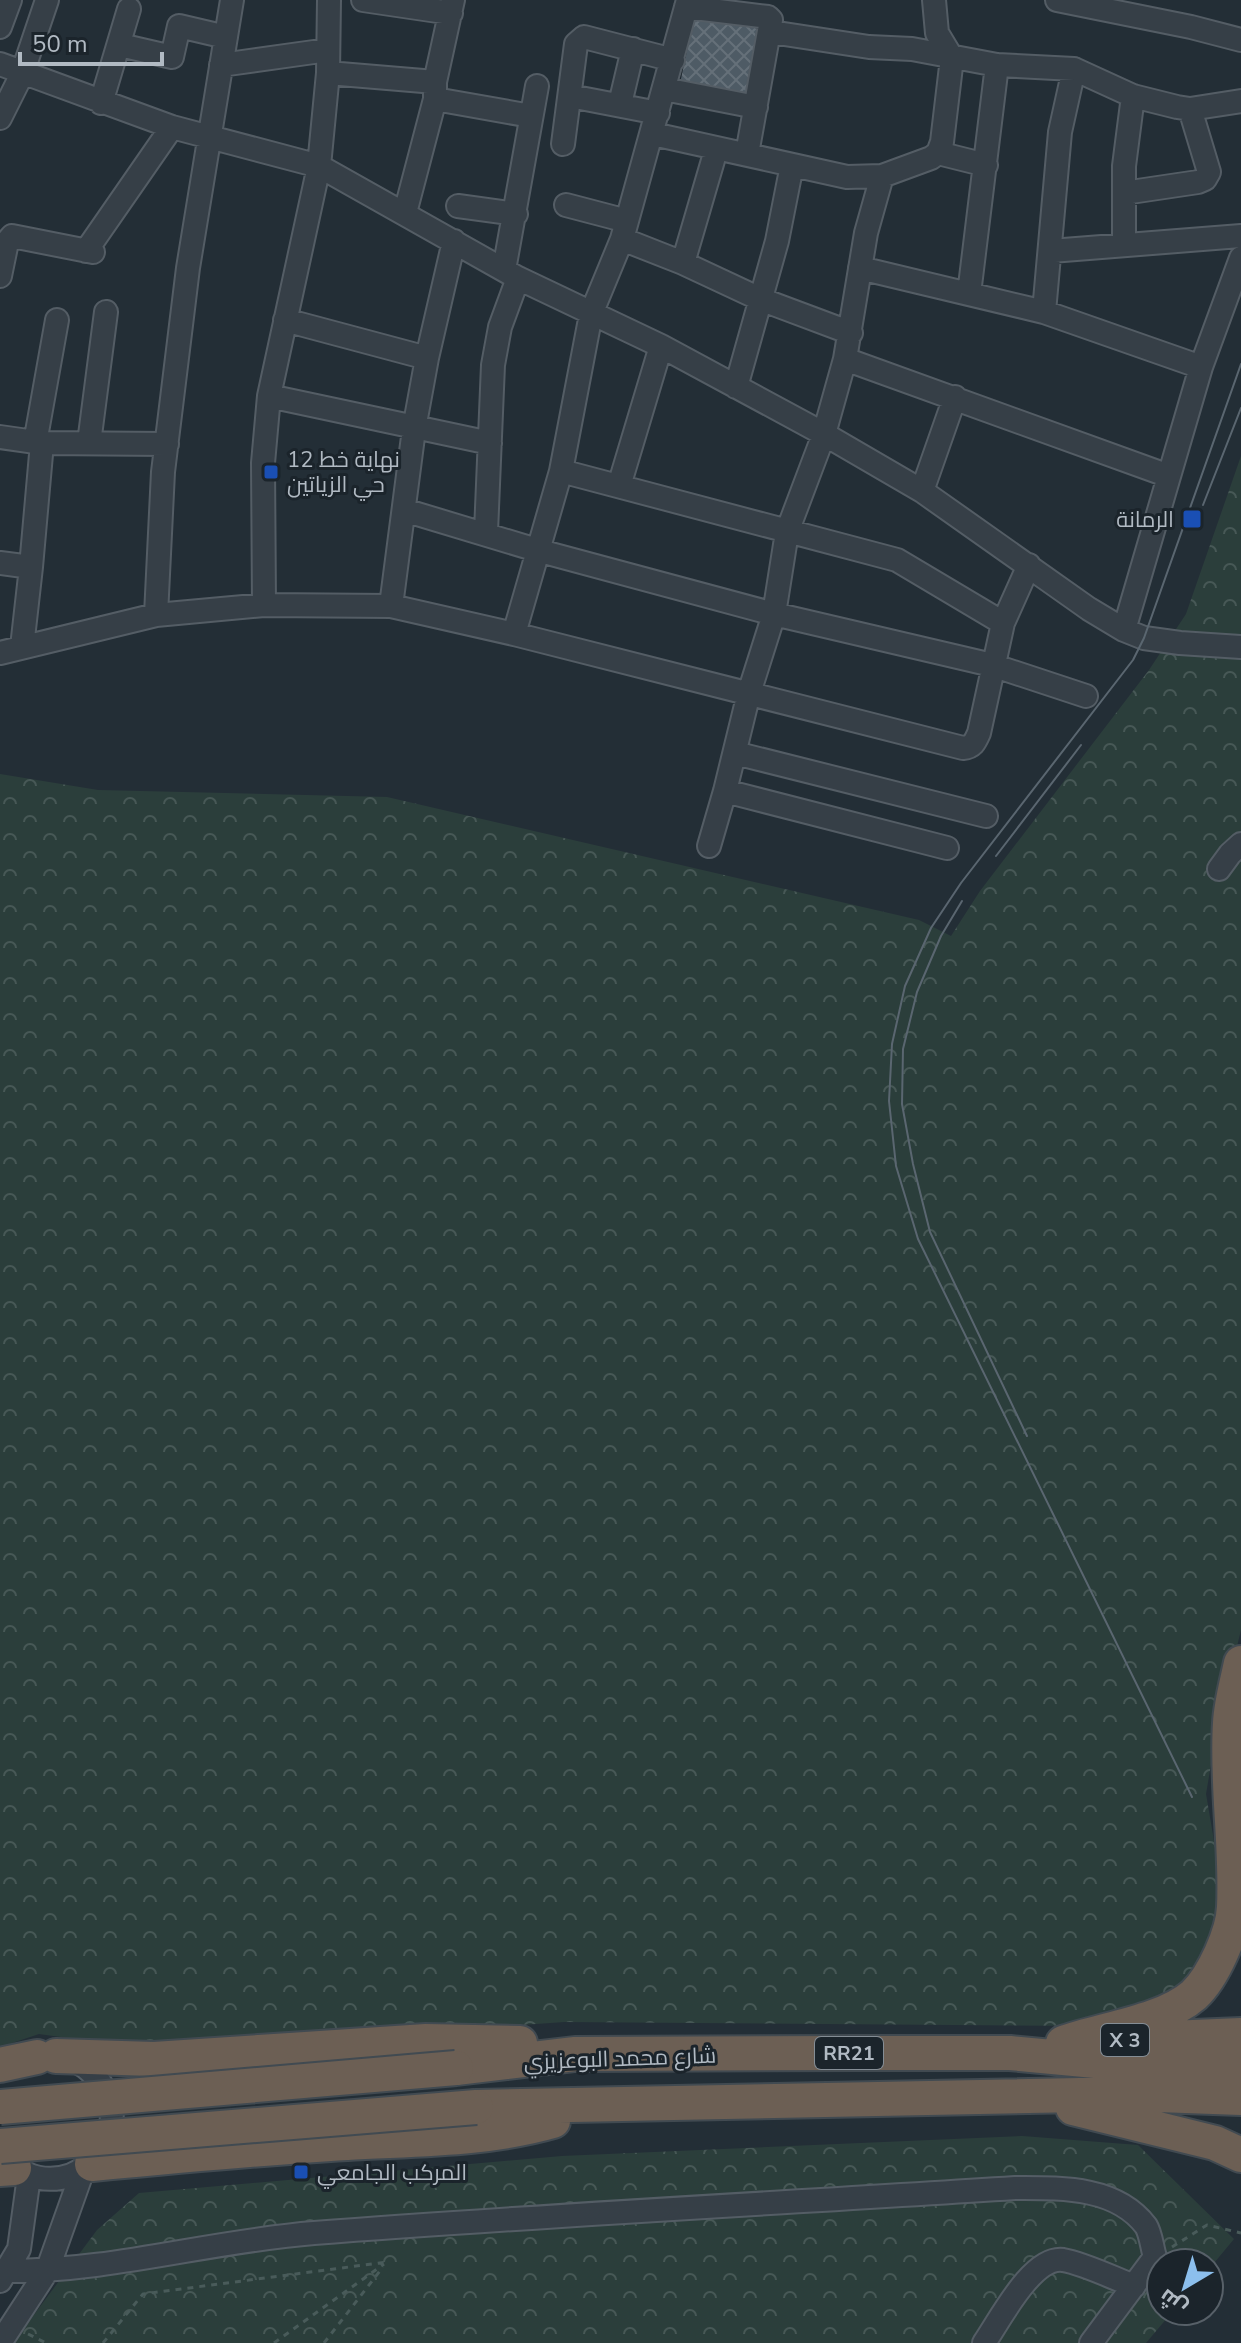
<svg xmlns="http://www.w3.org/2000/svg" width="1241" height="2343" viewBox="0 0 1241 2343" font-family="'Nunito Sans',Cairo,sans-serif">
  <defs>
    <pattern id="forest-crowns" width="20" height="18" patternUnits="userSpaceOnUse" patternTransform="scale(2)"><rect width="20" height="18" fill="#2b3e3b"/><path d="M2 6a3 3 0 1 1 6 0M12 15a3 3 0 1 1 6 0" fill="none" stroke="#475856"/></pattern>
    <pattern id="building-cross-hatch" width="8" height="8" patternUnits="userSpaceOnUse" patternTransform="scale(2)"><rect width="8" height="8" fill="#4e5b65"/><path d="M0 0l8 8M0 8l8-8" fill="none" stroke="#657079"/></pattern>
  </defs>
  <rect width="100%" height="100%" fill="#232e36"/>
  <path fill="url(#forest-crowns)" d="M1241 456V1630L1218 1723 1206 1794 1222 1888 1213 1950 1191 1985 1089 2026 564 2022 163 2051 39 2034 0 2047V774L98 790 387 797 919 920 951 936 980 891 1149 670 1186 614Z
    M1022 2136 1138 2145 1234 2239 1209 2269V2263H1161V2311H1173L1146 2343H13L97 2230 139 2193 562 2156Z"/>
  <path fill="url(#building-cross-hatch)" stroke="#1d262d" stroke-width="2" d="M694 14 764 29 749 99 679 83Z"/>
  <g fill="none" stroke-linecap="round" stroke-linejoin="round">
    <defs>
      <path id="minor" d="M363 0 451 13
        M1057 0 1191 27 1241 40
        M686 7 768 17 771 20 747 154
        M0 27 10 0
        M771 32 869 47 912 49 997 65 1074 69 1133 96 1177 107 1190 109 1241 101
        M120 45 172 57 179 26 226 37
        M0 64 172 127 319 166 518 278 661 346 824 434 922 491 1089 609 1124 630 1144 638 1180 643 1241 647
        M221 65 328 50
        M328 73 435 82
        M664 89 756 107
        M570 96 658 113
        M435 99 531 116
        M101 103 129 9
        M620 104 633 49
        M0 118 22 74 47 0
        M653 134 847 177 882 176
        M563 144 576 44 584 37 673 60
        M938 153 986 165
        M1124 193 1198 182 1205 179 1209 172 1190 109
        M566 205 627 221
        M458 206 516 214
        M405 213 435 99V82L453 0
        M622 239 683 263 760 299 851 333
        M1124 244V166L1133 96
        M86 251 172 127
        M1051 251 1241 236
        M683 263 716 150
        M860 268 1044 312 1201 367
        M504 270 537 86
        M0 276 7 242 12 236 93 252
        M969 294 997 65
        M1044 312 1060 132 1074 69
        M285 320 427 358
        M845 359 1169 476
        M736 387 777 241 792 165
        M269 396 490 443
        M0 437 42 443 167 444
        M35 443 57 320
        M89 443 106 312
        M561 471 897 560 1003 623
        M619 486 661 346
        M922 491 955 397
        M404 510 540 551 774 614 992 665 1086 696
        M486 532 493 365 500 327 518 278
        M0 563 31 567 22 647
        M31 567 42 443
        M264 605 263 463 269 396 319 166 328 73 329 0
        M391 606 414 429 427 358 454 241
        M156 615 163 472 188 268 232 0
        M1124 630 1201 367 1241 258
        M514 634 561 471 591 314 622 239 688 0
        M0 653 156 615 264 605 391 606 514 634 963 748C973 747 975 742 979 733L1003 623 1029 565
        M735 753 986 816
        M725 791 947 848
        M709 846 725 791 749 693 774 614 787 532 824 434 845 359 866 233 882 176 931 158 938 153 942 142 952 58 937 33 934 0
        M1219 869 1230 854 1241 844
        M6 2159C61 2215 145 2141 98 2080 91 2070 80 2062 68 2059
        M8 2271C113 2271 211 2241 314 2233 548 2215 782 2203 1015 2188 1060 2188 1116 2186 1146 2226 1151 2234 1152 2248 1155 2257L1091 2343
        M0 2281 19 2249 29 2176
        M0 2343 47 2271 83 2170
        M984 2343C1000 2320 1032 2256 1063 2260 1085 2264 1113 2278 1134 2286"/>
      <path id="highway" d="M1122 2040 1241 2035
        M1063 2043C1102 2029 1163 2022 1194 1995 1213 1977 1233 1933 1234 1907 1237 1846 1226 1784 1230 1723 1231 1703 1237 1682 1241 1663
        M56 2056 154 2059 426 2041 520 2043
        M0 2065 37 2057
        M456 2068 575 2054 862 2053H1010L1181 2069 1241 2066
        M476 2107 1131 2094 1241 2098
        M1073 2108 1215 2143 1241 2155
        M92 2164C177 2156 262 2148 347 2143 415 2139 487 2140 553 2121
        M0 2169 14 2168"/>
    </defs>
    <use href="#minor" stroke="#545d65" stroke-width="26"/>
    <use href="#highway" stroke="#414a51" stroke-width="38"/>
    <path stroke="#495b5a" stroke-width="3" stroke-dasharray="6 6" stroke-linecap="butt" d="M1172 2247 1207 2225 1241 2233
      M28 2334 46 2343
      M103 2343 143 2294 387 2262
      M274 2343 384 2264
      M324 2343 383 2267"/>
    <use href="#minor" stroke="#363f47" stroke-width="22"/>
    <use href="#highway" stroke="#6c5f54" stroke-width="34"/>
    <path stroke="#5a6670" stroke-width="2" d="M1203 505 1241 408
      M996 856 1081 745
      M962 901 941 936 917 992 903 1049 902 1104 913 1164 930 1232 1027 1436
      M1192 1797 918 1239 896 1166 889 1101 892 1044 905 986 931 928 961 883 1133 660 1144 638 1241 364"/>
    <defs>
      <path id="highway-bridge" d="M0 2107 456 2068
        M0 2146 476 2107"/>
    </defs>
    <use href="#highway-bridge" stroke="#414a51" stroke-width="38" stroke-linecap="butt"/>
    <use href="#highway-bridge" stroke="#6c5f54" stroke-width="34"/>
  </g>
  <g fill="#1a4fb4" stroke="#1b242b" stroke-width="3">
    <rect x="263" y="464" width="16" height="16" rx="4"/>
    <rect x="1182" y="509" width="20" height="20" rx="4"/>
    <rect x="293" y="2164" width="16" height="16" rx="4"/>
  </g>
  <g text-anchor="middle" stroke-width="6" stroke-linejoin="round" paint-order="stroke">
    <g fill="#1b242b" stroke="#848d95" stroke-width="2">
      <rect x="1101" y="2024" width="48" height="32" rx="6"/>
      <rect x="815" y="2037" width="68" height="32" rx="6"/>
    </g>
    <g font-size="20" font-weight="bold" fill="#b1bac3">
      <text x="1125" y="2047">X 3</text>
      <text x="849" y="2060">RR21</text>
    </g>
    <g font-size="22" fill="#b1bac3" stroke="#1b242b" text-anchor="start">
      <text x="287" y="467">نهاية خط 12<tspan x="287" dy="25">حي الزياتين</tspan></text>
      <text x="1174" y="527" text-anchor="end">الرمانة</text>
      <text x="317" y="2180">المركب الجامعي</text>
    </g>
    <g font-size="22" fill="#b1bac3" stroke="#1b242b">
      <text transform="translate(620 2058) rotate(-2)" y="8">شارع محمد البوعزيزي</text>
    </g>
  </g>
  <g transform="translate(1185 2287) rotate(218)"><circle r="38" fill="#1b242b" stroke="#576068" stroke-width="2"/>
  <path d="M0-6L14 30L0 20L-14 30Z" fill="#8cbfed"/>
  <text y="-12" font-size="22" font-weight="bold" text-anchor="middle" fill="#b1bac3">ش</text>
  </g>
  <path d="M20 52v12h142v-12" fill="none" stroke="#b1bac3" stroke-width="4"/>
  <text x="32" y="52" font-size="24" fill="#b1bac3" stroke="#1b242b" stroke-width="6" paint-order="stroke">50 m</text>
</svg>
